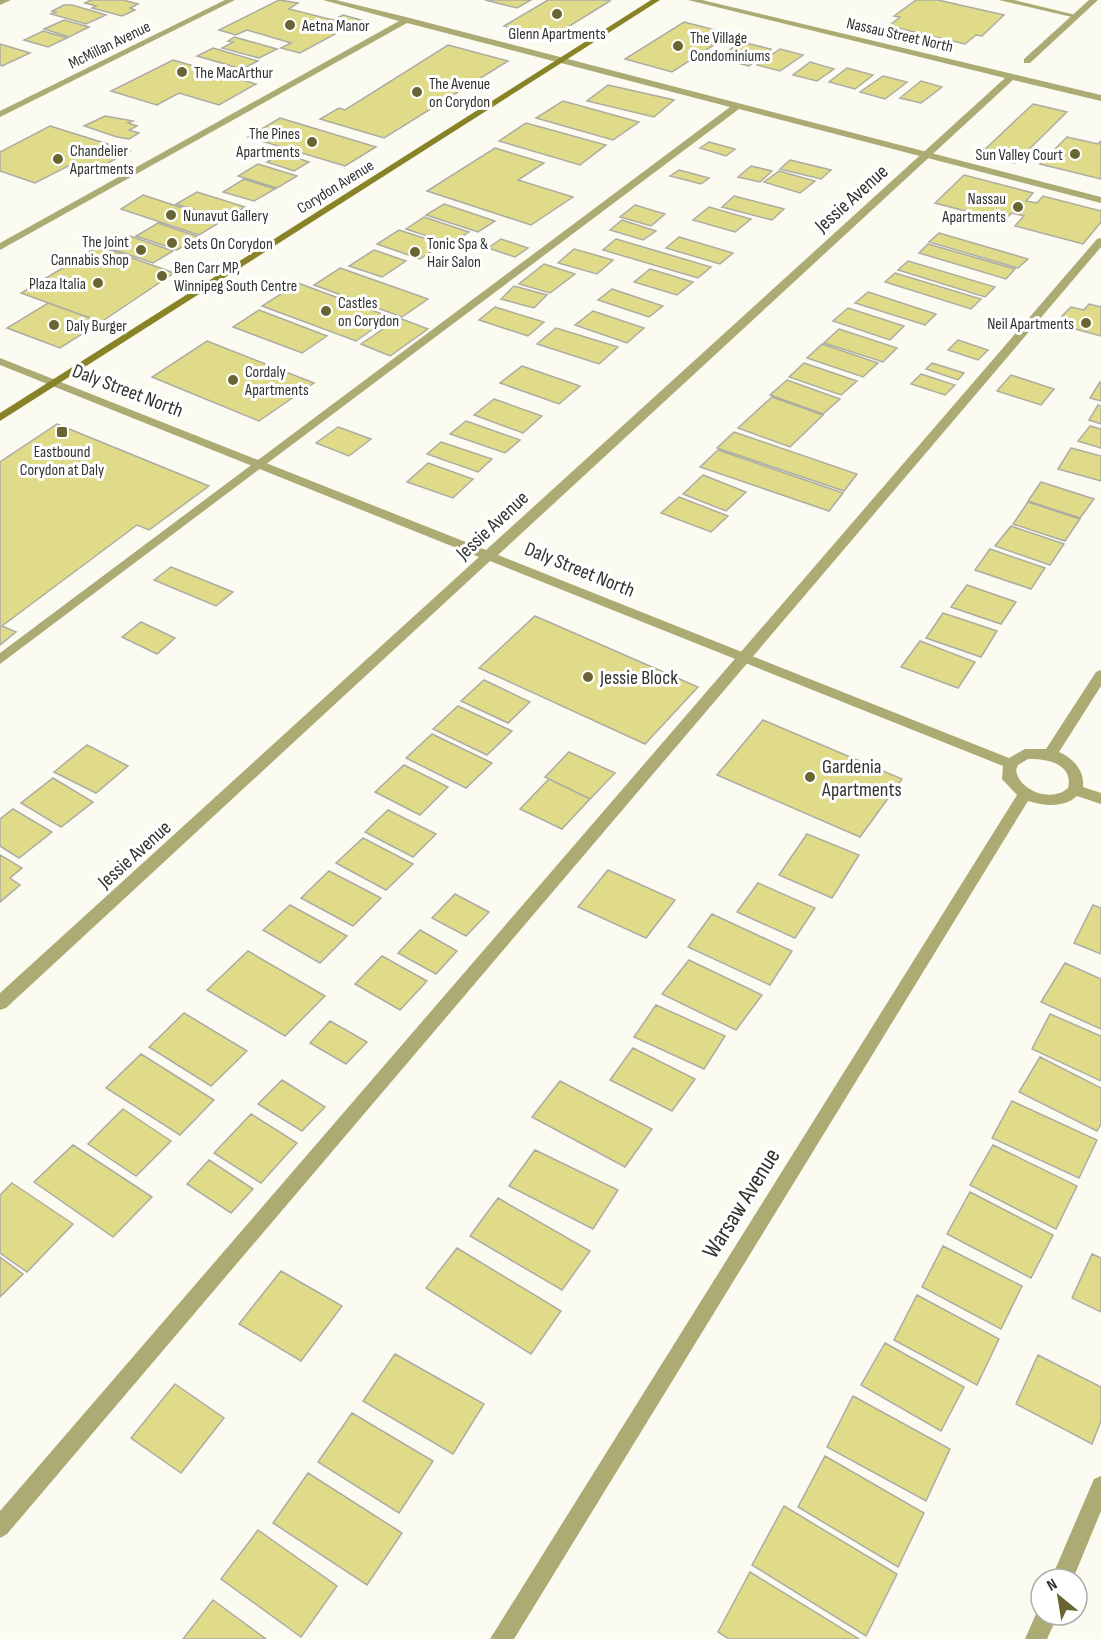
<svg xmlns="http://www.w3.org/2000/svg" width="1101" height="1639" viewBox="0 0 1101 1639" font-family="'Sofia Sans Condensed',sans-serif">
  <rect width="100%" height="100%" fill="#fbfbf1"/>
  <path fill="#e0db89" stroke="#acaca3" stroke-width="1.5" d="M91 0H123L138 4 130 8 135 10 122 16 92 8 96 6 85 3Z
    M279 0 298 3 289 9 333 20 343 15 361 20 300 53 281 48 291 43 247 30 236 35 219 30Z
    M485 0H531L517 8Z
    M548 0H606L610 1 550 38 504 26Z
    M916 0H938L1004 15 982 36 976 35 965 44 889 26 900 17 894 16Z
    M64 5H72L106 15 86 24 51 14 56 12 52 11Z
    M64 20 89 27 69 37 44 29Z
    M684 22 731 34 672 72 625 59Z
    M43 31 67 38 48 47 24 40Z
    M234 37 277 49 259 58 222 48 233 42 228 41Z
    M741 42 771 49 749 66 718 58Z
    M0 44 30 53 2 66 0 65Z
    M448 45 508 61 384 138 320 119 339 108 345 110Z
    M213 48 258 61 242 69 197 56Z
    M780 49 803 55 780 71 757 65Z
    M173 60 256 84 219 105 179 93 157 105 111 91Z
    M810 62 834 69 817 81 793 75Z
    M847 68 873 75 855 89 829 82Z
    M883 76 907 82 885 99 860 92Z
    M921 81 942 87 921 103 900 98Z
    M608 85 674 100 654 117 587 101Z
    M563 101 639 122 613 140 536 118Z
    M1033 104 1067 112 1015 163 980 154Z
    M105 116 133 121 128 123 137 126 129 130 139 133 129 139 117 137 84 126Z
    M280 118 376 147 345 166 248 137Z
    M526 123 606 145 580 165 499 141Z
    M50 126 130 151 90 173 68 166 35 183 0 171V152Z
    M1067 137 1098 144 1101 141V179L1040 164Z
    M709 142 735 149 726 156 700 148Z
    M495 148 544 163 518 180 573 197 531 225 427 191Z
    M282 153 309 162 294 171 267 162Z
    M790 160 831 170 821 179 780 169Z
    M258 164 297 176 277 188 238 176Z
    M751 166 772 171 760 182 738 177Z
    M679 170 709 178 701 184 670 176Z
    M779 171 815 181 800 193 764 182Z
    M964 175 1033 193 1026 201 1037 203 1043 196 1101 211V222L1083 244 1015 226 1024 216 1012 213 1003 221 935 203Z
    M244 179 275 189 254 201 223 192Z
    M197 192 245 207 225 220 176 204Z
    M143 195 222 221 199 235 121 209Z
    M734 196 784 209 772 220 722 207Z
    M444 204 495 221 478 232 426 215Z
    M635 205 665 214 651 226 620 217Z
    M709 207 751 219 735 232 693 220Z
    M424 217 469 232 451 244 406 229Z
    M622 220 656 231 643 240 610 230Z
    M158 223 199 237 177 250 136 236Z
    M399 230 442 244 420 259 377 244Z
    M939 233 1028 259 1018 268 929 242Z
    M130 236 173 251 153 263 109 248Z
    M679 237 733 253 720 264 666 248Z
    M501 239 528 248 515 257 488 248Z
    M616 239 711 267 698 278 603 250Z
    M928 244 1015 269 1006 279 919 253Z
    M99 246 174 273 101 322 21 293Z
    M574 249 613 260 597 274 558 263Z
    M374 250 406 261 382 277 349 266Z
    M908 261 995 287 985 297 898 270Z
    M544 264 575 274 550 293 519 284Z
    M340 268 428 299 402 317 314 285Z
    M650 269 693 282 677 295 634 282Z
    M895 273 981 299 971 309 885 282Z
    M298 283 390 317 356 341 262 306Z
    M514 286 547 295 534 308 501 299Z
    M612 289 663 306 649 317 598 300Z
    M868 292 936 314 925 325 855 303Z
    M48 303 101 322 60 348 7 328Z
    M1089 304 1101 307V336L1068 327 1074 320 1062 316 1071 307 1084 310Z
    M495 307 544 322 528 336 479 320Z
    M848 308 904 326 890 340 833 321Z
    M259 310 327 336 302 353 233 327Z
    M593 311 644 328 627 343 575 325Z
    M399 318 428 329 390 356 361 344Z
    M556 328 618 347 599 364 537 344Z
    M839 329 897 348 883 362 824 343Z
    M958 340 988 350 978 360 948 350Z
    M207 341 314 383 259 421 152 377Z
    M822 344 878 363 863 377 807 358Z
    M804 363 857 381 841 395 789 377Z
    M932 363 964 373 958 380 926 369Z
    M522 366 580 386 559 404 500 383Z
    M921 374 955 385 945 395 911 384Z
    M1011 375 1054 389 1041 405 997 391Z
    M787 380 840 399 823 414 770 395Z
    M1100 382H1101V401L1090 398Z
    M772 397 823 415 790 447 738 428Z
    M494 399 542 416 523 433 474 415Z
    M1098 405 1101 406V424L1089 420Z
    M466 421 520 440 505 453 450 434Z
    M57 424 209 486 149 530 137 525 2 626 16 632 0 645V462Z
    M1090 426 1101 429V448L1078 441Z
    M338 427 371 439 349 456 316 443Z
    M734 432 857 474 844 491 717 448Z
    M441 442 492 459 478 472 427 454Z
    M1071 448 1101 456V481L1058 469Z
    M718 450 843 493 829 511 700 467Z
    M428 463 473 479 453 498 407 482Z
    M703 475 746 492 726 511 683 494Z
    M1041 482 1094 499 1080 518 1028 501Z
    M679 497 728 516 711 532 661 513Z
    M1028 502 1080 519 1065 541 1013 524Z
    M1011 526 1064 544 1050 565 995 546Z
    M990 549 1045 568 1031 589 975 570Z
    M171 567 233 592 216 606 154 580Z
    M967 585 1016 602 1001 624 951 607Z
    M943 613 997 631 981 657 926 638Z
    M535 616 698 687 645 744 479 668Z
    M141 622 175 638 157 654 122 637Z
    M920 641 975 662 958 688 901 667Z
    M484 680 530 702 508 723 461 701Z
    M458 706 512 731 487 755 433 729Z
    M763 720 902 779 860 837 717 775Z
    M432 734 492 763 466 788 406 758Z
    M87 745 128 766 96 793 54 772Z
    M569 752 615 773 590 799 545 777Z
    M404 765 448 787 420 815 375 792Z
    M53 778 93 802 61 827 21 803Z
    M549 779 590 799 562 829 520 809Z
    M13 809 52 832 19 858 0 846V819Z
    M388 810 436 834 413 857 365 832Z
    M807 834 859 855 832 898 779 875Z
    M363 838 413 864 386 890 336 863Z
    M0 855 22 868 10 878 20 885 0 902Z
    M608 870 675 900 646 938 578 907Z
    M329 871 381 898 353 926 301 898Z
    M758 883 815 908 795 938 737 912Z
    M455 894 489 912 466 936 432 918Z
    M290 905 347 936 320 963 263 930Z
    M1093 905 1101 908V954L1074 943Z
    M712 914 792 951 770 985 688 947Z
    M420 930 457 951 436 974 398 953Z
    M248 951 325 996 285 1036 207 990Z
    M382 956 427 981 400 1010 355 984Z
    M689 960 762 995 736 1030 662 994Z
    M1065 963 1101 979V1029L1041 1002Z
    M656 1005 725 1036 704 1069 634 1037Z
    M184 1013 247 1051 211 1086 149 1047Z
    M1050 1014 1101 1036V1081L1032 1049Z
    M330 1021 367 1042 346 1064 310 1043Z
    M633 1048 695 1079 672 1111 610 1080Z
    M141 1054 214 1100 180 1135 106 1088Z
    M1040 1057 1101 1088V1124L1097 1131 1019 1092Z
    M282 1080 325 1107 302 1131 258 1104Z
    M560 1081 652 1129 625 1167 532 1117Z
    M1012 1101 1097 1140 1079 1178 992 1138Z
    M123 1109 171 1141 136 1176 88 1144Z
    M251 1114 297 1143 261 1183 214 1153Z
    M73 1145 152 1197 113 1237 34 1182Z
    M993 1145 1077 1186 1056 1229 970 1185Z
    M535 1150 618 1190 593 1229 509 1186Z
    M209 1160 253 1189 231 1213 187 1184Z
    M12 1183 73 1224 27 1272 0 1253V1195Z
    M970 1192 1053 1235 1031 1278 947 1234Z
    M498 1198 590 1251 562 1290 470 1236Z
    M943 1246 1022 1286 1001 1329 922 1287Z
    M457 1248 561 1311 531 1354 426 1288Z
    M1092 1254 1101 1258V1312L1072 1298Z
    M0 1257 23 1274 0 1297Z
    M281 1271 342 1306 301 1361 239 1324Z
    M917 1295 999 1339 977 1385 894 1340Z
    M885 1343 964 1387 941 1431 861 1385Z
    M395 1354 484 1404 453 1454 363 1401Z
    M1038 1355 1101 1387V1421L1092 1444 1016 1404Z
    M175 1384 224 1418 181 1473 131 1438Z
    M853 1396 950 1449 926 1501 827 1447Z
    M352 1413 433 1461 399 1513 318 1462Z
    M825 1456 924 1513 898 1567 798 1507Z
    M308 1473 402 1533 367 1585 273 1523Z
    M784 1506 897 1574 866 1636 752 1565Z
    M258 1530 337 1586 301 1637 221 1579Z
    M750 1572 859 1639H729L718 1632Z
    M213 1600 266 1639H183Z"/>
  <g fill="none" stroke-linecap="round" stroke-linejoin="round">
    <path fill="#adab74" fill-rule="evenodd" d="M0 0H11L0 5Z
      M323 0H336L410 18 1101 197V203L739 109 0 664V653L730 107 407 23 0 250V243L399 21Z
      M999 0H1014L1080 16 1076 18Z
      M1101 238V247L7 1534 0 1538V1511L1097 239Z
      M1101 1476V1511L1073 1579H1051L1094 1479Z
      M1039 1607 1041 1615H1058L1047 1639H1025Z"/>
    <path fill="#adab74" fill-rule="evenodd" d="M225 0H235L0 117V111Z
      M688 0H702L1101 95V101L1013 80 498 555 1009 758 1025 749H1046L1096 672 1101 670V686L1059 752C1073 758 1085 771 1083 787L1101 793V804L1077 796C1064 808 1044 806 1028 801L514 1639H490L1017 795 1002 779 1003 766 490 561 6 1008 0 1010V993L479 557 0 365V358L486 550 1005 78ZM1028 759C1046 758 1074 764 1068 788 1052 803 1019 791 1016 770L1018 765Z
      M1089 0H1098L1030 63H1024V59Z"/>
    <path fill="#898327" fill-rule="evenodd" d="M651 0H660L0 421V413Z"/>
  </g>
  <g fill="#686532" stroke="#fff" stroke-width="2">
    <circle cx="557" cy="14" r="6"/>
    <circle cx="290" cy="25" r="6"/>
    <circle cx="678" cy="46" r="6"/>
    <circle cx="182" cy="72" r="6"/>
    <circle cx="417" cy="92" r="6"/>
    <circle cx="312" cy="142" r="6"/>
    <circle cx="1075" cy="154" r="6"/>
    <circle cx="58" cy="159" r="6"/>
    <circle cx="1018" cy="207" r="6"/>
    <circle cx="171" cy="215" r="6"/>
    <circle cx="172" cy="243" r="6"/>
    <circle cx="141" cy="250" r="6"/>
    <circle cx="415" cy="252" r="6"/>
    <circle cx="162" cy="276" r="6"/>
    <circle cx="98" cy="283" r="6"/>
    <circle cx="326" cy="311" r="6"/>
    <circle cx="1086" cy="323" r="6"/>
    <circle cx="54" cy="325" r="6"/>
    <circle cx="233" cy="380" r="6"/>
    <rect x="56" y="426" width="12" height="12" rx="3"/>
    <circle cx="588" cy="677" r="6"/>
    <circle cx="810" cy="777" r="6"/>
  </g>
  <g text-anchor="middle" stroke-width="6" stroke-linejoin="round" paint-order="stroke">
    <g font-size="16" fill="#32322f" stroke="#fff" text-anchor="start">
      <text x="302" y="31">Aetna Manor</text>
      <text x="557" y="39" text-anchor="middle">Glenn Apartments</text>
      <text x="690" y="43">The Village<tspan x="690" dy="18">Condominiums</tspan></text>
      <text x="194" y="78">The MacArthur</text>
      <text x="429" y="89">The Avenue<tspan x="429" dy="18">on Corydon</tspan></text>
      <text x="300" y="139" text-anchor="end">The Pines<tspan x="300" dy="18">Apartments</tspan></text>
      <text x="70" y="156">Chandelier<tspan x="70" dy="18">Apartments</tspan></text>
      <text x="1063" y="160" text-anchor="end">Sun Valley Court</text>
      <text x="1006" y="204" text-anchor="end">Nassau<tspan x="1006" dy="18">Apartments</tspan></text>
      <text x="183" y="221">Nunavut Gallery</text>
      <text x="129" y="247" text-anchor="end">The Joint<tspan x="129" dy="18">Cannabis Shop</tspan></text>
      <text x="184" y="249">Sets On Corydon</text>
      <text x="427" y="249">Tonic Spa &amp;<tspan x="427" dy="18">Hair Salon</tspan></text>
      <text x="174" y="273">Ben Carr MP,<tspan x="174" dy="18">Winnipeg South Centre</tspan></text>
      <text x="86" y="289" text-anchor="end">Plaza Italia</text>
      <text x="338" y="308">Castles<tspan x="338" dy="18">on Corydon</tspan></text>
      <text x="1074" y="329" text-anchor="end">Neil Apartments</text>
      <text x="66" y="331">Daly Burger</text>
      <text x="245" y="377">Cordaly<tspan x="245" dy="18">Apartments</tspan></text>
      <text x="62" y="457" text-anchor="middle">Eastbound<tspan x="62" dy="18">Corydon at Daly</tspan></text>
    </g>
    <g font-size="16" fill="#32322f" stroke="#fff">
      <text transform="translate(900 34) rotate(13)" y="6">Nassau Street North</text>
      <text transform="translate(109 44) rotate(-26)" y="6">McMillan Avenue</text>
      <text transform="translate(335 186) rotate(-32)" y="6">Corydon Avenue</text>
    </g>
    <g font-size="20" fill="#32322f" stroke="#fff">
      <text transform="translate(851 198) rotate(-42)" y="7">Jessie Avenue</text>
      <text transform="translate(128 390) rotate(21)" y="7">Daly Street North</text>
      <text transform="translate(492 525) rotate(-43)" y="7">Jessie Avenue</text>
      <text transform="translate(580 569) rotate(22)" y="7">Daly Street North</text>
      <text transform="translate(134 854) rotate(-42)" y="7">Jessie Avenue</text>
    </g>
    <g font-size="20" fill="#32322f" stroke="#fff" text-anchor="start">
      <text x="600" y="684">Jessie Block</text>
      <text x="822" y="773">Gardenia<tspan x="822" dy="23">Apartments</tspan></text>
    </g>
    <g font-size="24" fill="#32322f" stroke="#fff">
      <text transform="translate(741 1203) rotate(-58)" y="8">Warsaw Avenue</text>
    </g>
  </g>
  <g transform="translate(1059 1597) rotate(330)"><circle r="28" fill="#ffffff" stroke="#adadac" stroke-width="1.5"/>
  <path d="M0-4.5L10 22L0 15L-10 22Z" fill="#686532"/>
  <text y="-9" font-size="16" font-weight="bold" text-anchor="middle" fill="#32322f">N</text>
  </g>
</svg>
